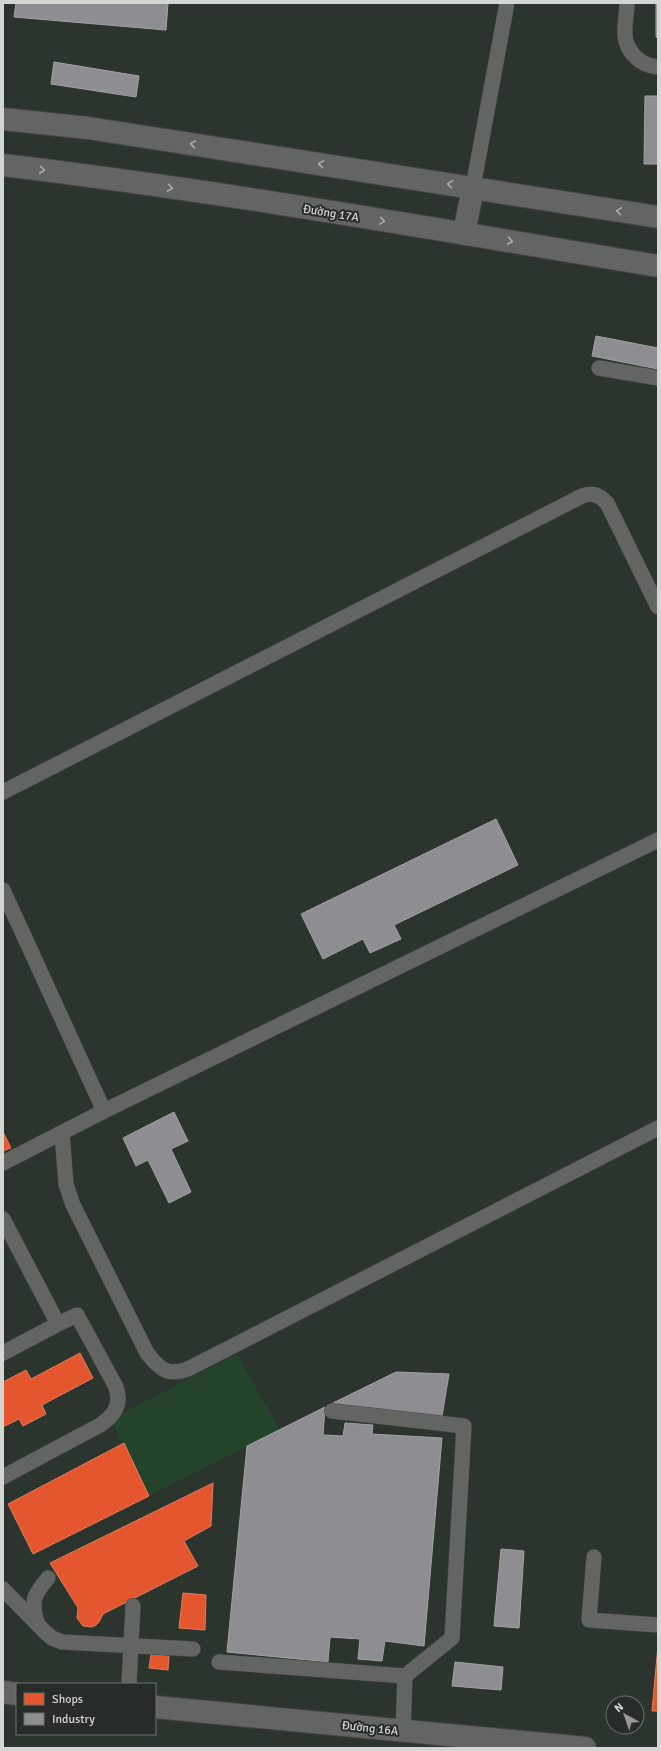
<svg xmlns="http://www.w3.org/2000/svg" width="661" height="1751" viewBox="0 0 661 1751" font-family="Signika,sans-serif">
  <rect width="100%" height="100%" fill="#292b2a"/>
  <path fill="#2c352d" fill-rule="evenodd" d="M3 3H658V1748H3ZM17 1684H155V1734H17ZM613 1703H637V1727H613Z"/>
  <path fill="#23432a" d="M237 1354 280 1430 149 1496 111 1419Z"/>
  <path fill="#e4572e" stroke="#df7d60" d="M3 1132 11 1148 3 1151Z
    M80 1353 93 1378 42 1405 46 1414 23 1426 19 1419 3 1427V1382L26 1370 31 1379Z
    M124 1443 149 1496 33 1554 8 1504Z
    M213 1483 211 1526 184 1541 198 1566 103 1614 99 1622 96 1625 92 1627 83 1626 77 1618 78 1608 50 1563Z
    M183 1593 206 1595 205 1630 179 1628Z
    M658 1645V1711H652Z
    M151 1654 169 1656 168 1670 149 1668Z"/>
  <path fill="#8d8d92" stroke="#a2a3a6" d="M16 3H168L166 30 14 17Z
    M656 3H658V38L656 37Z
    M54 62 139 76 136 97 51 84Z
    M645 96H658V164H644Z
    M596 336 658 348V369L592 356Z
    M496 819 518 865 394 925 401 939 370 953 363 939 323 959 301 914Z
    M174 1112 188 1141 171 1149 191 1192 169 1203 148 1160 136 1166 123 1138Z
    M396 1372 449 1374 442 1416 333 1403Z
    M325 1407 323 1435 343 1436 345 1423 373 1425 372 1434 442 1438 424 1646 385 1641 382 1661 358 1659 360 1639 330 1637 328 1662 227 1652 247 1446Z
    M501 1549 524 1551 519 1628 494 1626Z
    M455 1662 503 1667 501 1690 452 1686Z"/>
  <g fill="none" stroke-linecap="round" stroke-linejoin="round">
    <defs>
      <path id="service" d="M627 3C627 13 624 24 625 35 626 52 641 66 658 67
        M473 187 507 3
        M599 368 658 378
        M3 792 582 496C593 492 599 495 607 503L658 607
        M3 890 104 1111
        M62 1133 66 1184 73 1205 147 1353C160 1370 169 1377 190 1368L658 1128
        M3 1163 104 1111 658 840
        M3 1219 58 1324 3 1353
        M332 1411 464 1426 452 1638 405 1676
        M3 1477 100 1425C114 1416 122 1404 116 1387L77 1315 58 1324
        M594 1557 589 1620 658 1625
        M3 1589 45 1632 52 1638 62 1642 193 1649
        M37 1623C31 1600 33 1596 48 1578
        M219 1662 405 1676 403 1731
        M129 1684 133 1606"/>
      <path id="minor" d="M3 119 88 128 658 217
        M3 165C222 191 440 230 658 266
        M464 234 473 187
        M3 1692 17 1694
        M155 1707 585 1748"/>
    </defs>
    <use href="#service" stroke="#444645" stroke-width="16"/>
    <use href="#minor" stroke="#444645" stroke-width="24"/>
    <use href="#service" stroke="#636563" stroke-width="15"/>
    <use href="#minor" stroke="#636563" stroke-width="22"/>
  </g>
  <defs><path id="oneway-chevron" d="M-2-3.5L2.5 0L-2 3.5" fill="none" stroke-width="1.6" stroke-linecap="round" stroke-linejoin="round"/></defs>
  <g stroke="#acaeac">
    <use href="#oneway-chevron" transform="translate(193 144) rotate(-171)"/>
    <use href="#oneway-chevron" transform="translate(321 164) rotate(-171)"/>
    <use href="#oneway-chevron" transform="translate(42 170) rotate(7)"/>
    <use href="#oneway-chevron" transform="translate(450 184) rotate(-171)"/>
    <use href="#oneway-chevron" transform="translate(170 188) rotate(9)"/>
    <use href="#oneway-chevron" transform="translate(619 211) rotate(-171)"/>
    <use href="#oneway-chevron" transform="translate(382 221) rotate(9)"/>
    <use href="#oneway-chevron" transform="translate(510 241) rotate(10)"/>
  </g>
  <g text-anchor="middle" stroke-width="4" stroke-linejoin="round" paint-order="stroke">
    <g font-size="12" fill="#d4d6d4" stroke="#282c29">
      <text transform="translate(331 213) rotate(9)" y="4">Đường 17A</text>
      <text transform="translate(370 1728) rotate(6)" y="4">Đường 16A</text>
    </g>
  </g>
  <rect width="661" height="1751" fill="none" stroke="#d4d6d4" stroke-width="8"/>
  <rect x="16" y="1683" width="140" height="52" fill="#282c29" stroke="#6d706d"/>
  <rect x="24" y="1693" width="20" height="12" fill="#e4572e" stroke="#6d706d"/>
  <text x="52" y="1703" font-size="12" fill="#d4d6d4">Shops</text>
  <rect x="24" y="1713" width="20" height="12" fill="#8d8d92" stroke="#6d706d"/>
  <text x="52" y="1723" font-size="12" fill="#d4d6d4">Industry</text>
  <g transform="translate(625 1715) rotate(320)"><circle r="19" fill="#282c29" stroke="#6d706d"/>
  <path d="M0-3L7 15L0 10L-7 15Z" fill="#989a98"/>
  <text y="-6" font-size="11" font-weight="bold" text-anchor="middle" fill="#d4d6d4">N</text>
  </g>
</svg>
